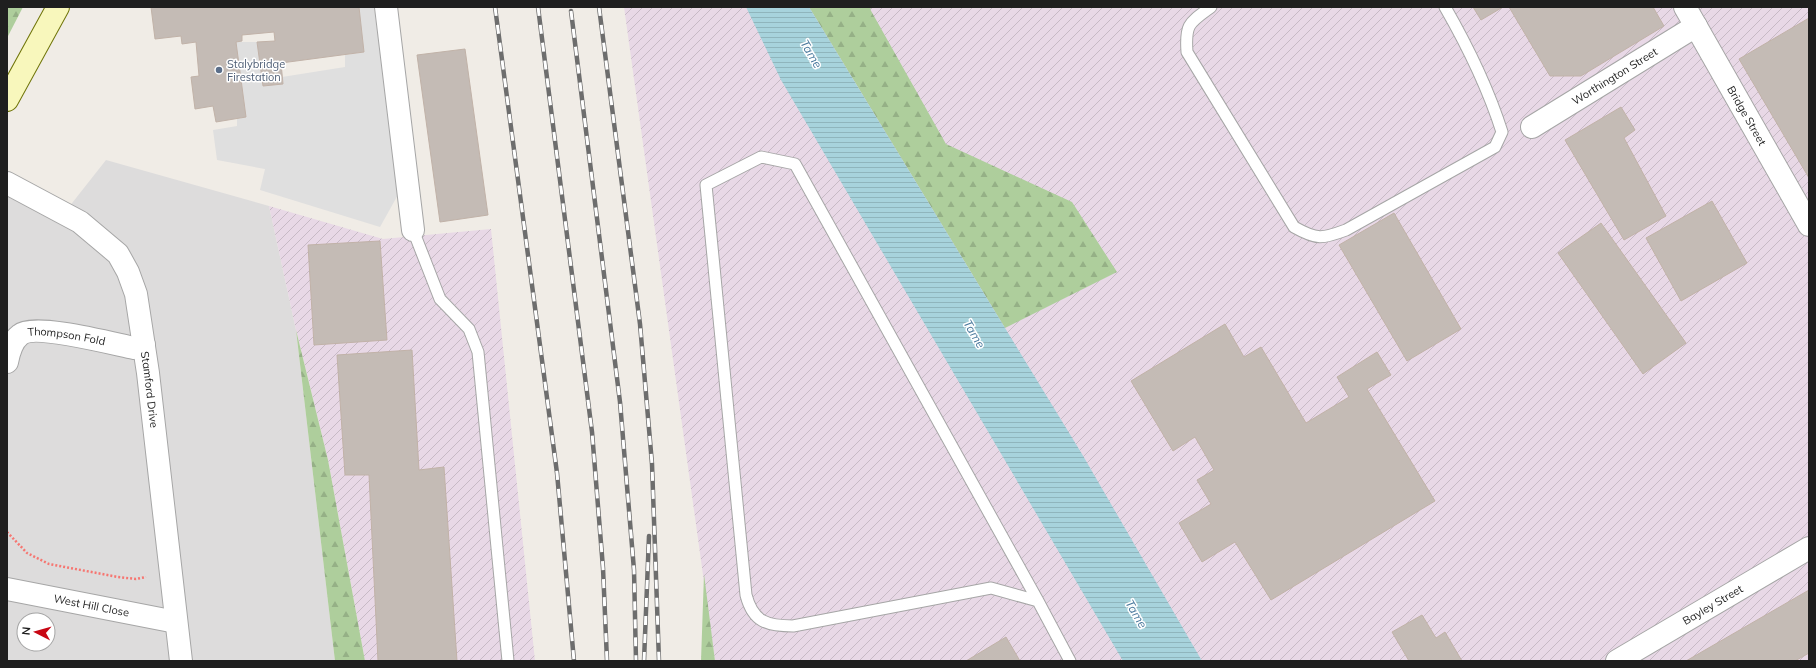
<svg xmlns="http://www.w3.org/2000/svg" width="1816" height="668" viewBox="0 0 1816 668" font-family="Mulish,sans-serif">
  <defs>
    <pattern id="industrial-furrows" width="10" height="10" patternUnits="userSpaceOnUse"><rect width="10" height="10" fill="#e8d8e6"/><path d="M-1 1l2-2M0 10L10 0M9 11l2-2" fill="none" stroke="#c7b9c5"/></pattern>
    <pattern id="forest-firs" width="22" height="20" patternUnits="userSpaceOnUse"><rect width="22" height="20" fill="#aece9c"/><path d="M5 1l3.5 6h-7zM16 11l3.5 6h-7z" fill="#95b086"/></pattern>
    <pattern id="water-rules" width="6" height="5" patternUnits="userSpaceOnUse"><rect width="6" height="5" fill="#a7d3dc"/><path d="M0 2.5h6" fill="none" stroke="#8fb5bc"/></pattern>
  </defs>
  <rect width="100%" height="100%" fill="#f0ece6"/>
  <path fill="#dddcdc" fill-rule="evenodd" d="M106 160 269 206 296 330 335 661H7V185L65 212ZM24 620H48V644H24Z"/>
  <path fill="url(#industrial-furrows)" d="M624 7H1809V661H715Z
    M269 206 383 239 491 229 535 661H365L328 460 296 330Z"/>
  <path fill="url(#forest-firs)" d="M7 7H23L7 38Z
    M809 7H873L870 9 946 144 1072 202 1117 272 1005 328Z
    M296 330 328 460 365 661H335Z
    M704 574 715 661H701Z"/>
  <path fill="#dfdfdf" d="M359 7H374L399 193 380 227 260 190 265 169 217 160 213 130 237 126V119L246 117 236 42H257L263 86 283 84 282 77 345 67V55L364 52Z"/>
  <path fill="url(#water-rules)" d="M746 7H809L1082 454 1202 661H1123L781 80Z"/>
  <path fill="#c4bbb5" stroke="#c1b2a8" d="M151 7H359L364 52 281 63 283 84 263 86 257 42 275 41 274 32 242 35V41L236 42 246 117 216 122 213 106 195 109 191 77 199 76 196 42 182 44 181 36 155 39Z
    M1473 7H1503L1481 20Z
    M1509 7H1653L1664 26 1581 76H1550Z
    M1809 18V178L1739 59Z
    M465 49 488 215 440 222 417 55Z
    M1621 107 1635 130 1624 138 1666 216 1624 240 1565 140Z
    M1712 201 1747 263 1681 301 1646 238Z
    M1394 213 1461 329 1407 361 1339 245Z
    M1601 223 1686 343 1643 374 1558 253Z
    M380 241 387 340 314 345 308 245Z
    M1225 324 1244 357 1261 347 1306 423 1349 397 1337 377 1377 352 1391 375 1367 389 1435 501 1271 600 1235 542 1202 562 1179 523 1211 504 1197 480 1214 470 1195 437 1173 451 1131 381Z
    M412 350 419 470 444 467 457 661H378L369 475H345L337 355Z
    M1809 590V653L1795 661H1686Z
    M1422 615 1436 638 1445 632 1462 661H1409L1392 632Z
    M1006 637 1020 661H966Z"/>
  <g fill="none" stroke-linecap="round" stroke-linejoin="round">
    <defs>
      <path id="service" d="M1211 7C1189 23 1185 24 1187 52L1294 227C1317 240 1322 239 1346 230L1495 147 1502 132C1488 88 1468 47 1445 7
        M413 230 440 299 469 329 478 352 508 661
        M1038 601 991 588 793 626C767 626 753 622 746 595L706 185 761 157 795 164 1038 601 1070 661"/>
      <g id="minor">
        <path d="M386 7 413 230"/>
        <path id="s1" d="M1685 7 1809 225"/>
        <path id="s2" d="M1532 127 1696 26"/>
        <path id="s3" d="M7 183 80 222 118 254 128 272 136 294 148 373 181 661"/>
        <path id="s4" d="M7 362C9 352 12 341 20 335 34 323 114 344 134 348L144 345"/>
        <path id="s5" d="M7 589 176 622"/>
      </g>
      <g id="tertiary">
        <path id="s6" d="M1617 661 1809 548"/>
      </g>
      <path id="secondary" d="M7 100 58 7"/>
    </defs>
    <use href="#service" stroke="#a6a6a6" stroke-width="13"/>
    <use href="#minor" stroke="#a6a6a6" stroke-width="24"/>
    <use href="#tertiary" stroke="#a6a6a6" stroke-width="24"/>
    <use href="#secondary" stroke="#6f7408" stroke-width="24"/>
    <path stroke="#f67671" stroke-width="2.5" stroke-dasharray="2 2" stroke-linecap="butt" d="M7 532 27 553 49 564 118 577 136 579 146 577"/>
    <use href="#service" stroke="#fff" stroke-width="11"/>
    <use href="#minor" stroke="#fff" stroke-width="22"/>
    <use href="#tertiary" stroke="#fff" stroke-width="22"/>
    <use href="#secondary" stroke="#f8f7bc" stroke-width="22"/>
    <defs>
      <path id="rail" d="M495 7 557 473 574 661
        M538 7 592 432 603 568 607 661
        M599 7 640 324 652 464 659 661
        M571 11 620 402 634 570 636 661
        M644 661 649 536"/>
    </defs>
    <use href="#rail" stroke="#6d6d6d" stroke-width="4.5"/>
    <use href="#rail" stroke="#fff" stroke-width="3" stroke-dasharray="9" stroke-linecap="butt"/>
  </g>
  <circle fill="#5c6f8a" stroke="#fff" stroke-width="1.5" cx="219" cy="70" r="4"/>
  <g text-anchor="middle" stroke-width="3" stroke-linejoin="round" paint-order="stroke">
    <g font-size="11" fill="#4e5e75" stroke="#fff" text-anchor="start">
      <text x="227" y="68">Stalybridge<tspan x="227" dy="13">Firestation</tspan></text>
    </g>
    <g font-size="11" fill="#1f1f1f" stroke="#fff">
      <text dy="4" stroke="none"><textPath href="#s2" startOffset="97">Worthington Street</textPath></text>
      <text dy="4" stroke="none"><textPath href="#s1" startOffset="125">Bridge Street</textPath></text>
      <text dy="4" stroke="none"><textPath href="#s4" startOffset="78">Thompson Fold</textPath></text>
      <text dy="4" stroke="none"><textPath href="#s3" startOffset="273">Stamford Drive</textPath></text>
      <text dy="4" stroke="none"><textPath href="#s6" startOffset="111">Bayley Street</textPath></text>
      <text dy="4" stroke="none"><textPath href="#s5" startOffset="86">West Hill Close</textPath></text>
    </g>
    <g font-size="12" font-style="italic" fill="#48789c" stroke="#fff">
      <text transform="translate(811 54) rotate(60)" y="4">Tame</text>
      <text transform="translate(974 334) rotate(60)" y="4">Tame</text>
      <text transform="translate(1136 614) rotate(60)" y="4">Tame</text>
    </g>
  </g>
  <rect width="1816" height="668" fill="none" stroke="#1f1f1f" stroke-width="16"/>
  <g transform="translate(36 632) rotate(276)"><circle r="19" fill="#ffffff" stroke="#a5a5a5"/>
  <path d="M0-3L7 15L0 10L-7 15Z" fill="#c80613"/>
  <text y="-6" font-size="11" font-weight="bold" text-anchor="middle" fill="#1f1f1f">N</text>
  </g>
</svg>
